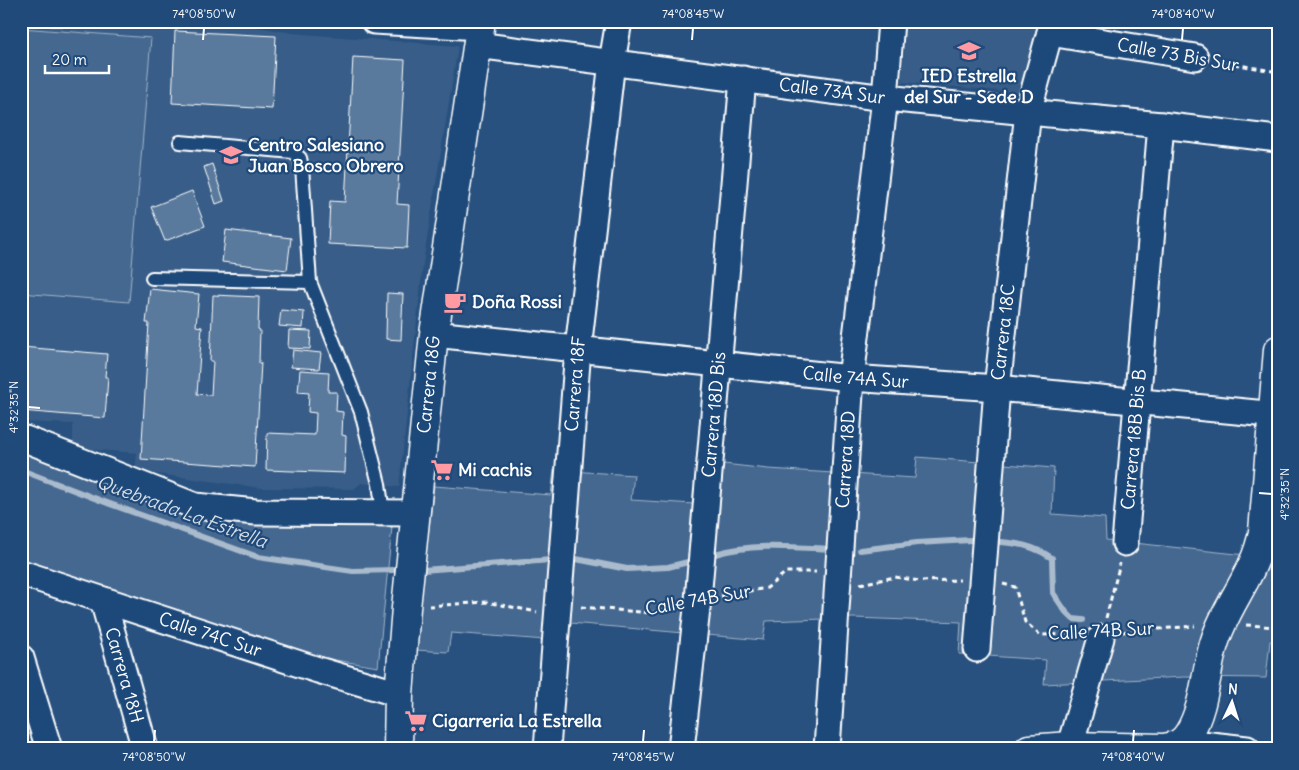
<svg xmlns="http://www.w3.org/2000/svg" width="1299" height="770" viewBox="0 0 1299 770" font-family="Delius,sans-serif">
  <rect width="100%" height="100%" fill="#28517f"/>
  <filter id="ink" filterUnits="userSpaceOnUse"><feTurbulence type="fractalNoise" baseFrequency=".02" numOctaves="2"/><feDisplacementMap in="SourceGraphic" scale="10" xChannelSelector="R" yChannelSelector="G"/><feConvolveMatrix kernelMatrix="1 2 1 2 8 2 1 2 1" color-interpolation-filters="sRGB"/></filter>
  <g filter="url(#ink)">
    <path fill="#375d88" d="M21 21H223L292 33 458 46 423 264 399 487 361 483 354 489 261 488 135 471 137 453 73 448V424L21 422Z
      M906 21H1042L1022 93 902 82Z"/>
    <path fill="#446890" stroke="#a2b4c8" d="M21 28 151 38 129 302 21 293Z
      M21 451 157 505 229 522 392 527 378 667 293 653 21 562Z
      M917 457 1054 468 1052 514 1105 518 1106 540 1246 555 1278 513V642L1270 641 1266 678 1185 677 1044 684 1046 660 959 654 961 622 854 618 766 621 763 640 548 621 546 640 451 633 448 652 415 650 434 486 551 495 554 470 634 475 631 500 694 504 697 461 768 469 915 478Z"/>
    <g fill="none" stroke-linecap="round" stroke-linejoin="round">
      <path stroke="#aabbcd" stroke-width="6" d="M21 470 110 504 258 557 353 571 395 570
        M1001 542C1020 543 1036 547 1052 558L1053 593 1066 612 1073 619 1083 620
        M860 550 917 543 971 540
        M715 554C752 543 793 547 832 549
        M576 559 627 569 668 567 688 562
        M423 570 551 560
        M1276 609 1278 608"/>
    </g>
    <path fill="#5a7a9d" stroke="#fff" d="M50 21H98V26H50Z
      M175 31 276 36 272 109 172 103Z
      M353 57 405 60 397 204 409 205 407 248 328 244 330 201 345 202Z
      M212 164 224 201 216 204 204 167Z
      M192 191 205 226 165 241 151 207Z
      M226 230 291 238 287 270 222 262Z
      M150 289 199 294 196 326 202 327 197 394 211 395 213 361H210L213 295 259 297 258 329 260 330 259 363H261L255 467 141 459 149 323H146Z
      M387 293 403 294 401 340 386 339Z
      M281 310 304 312 303 328 279 326Z
      M289 330 311 331 310 349 288 348Z
      M21 347 107 354 105 377H108L105 418 21 411Z
      M293 350 321 353 319 369 291 367Z
      M300 370 329 372 328 392H337L336 411 343 412 342 435 346 436 345 473 266 470 267 433 315 435 316 413 308 412 309 393 298 392Z"/>
    <g fill="none" stroke-linecap="round" stroke-linejoin="round">
      <defs>
        <path id="lane" d="M180 142 293 152 300 158 302 167 310 282 361 412 379 484 383 512
          M152 278 310 282"/>
        <g id="street">
          <path d="M374 21 480 27"/>
          <path d="M1050 33 1195 57"/>
          <path id="s1" d="M477 45 885 98 1161 125 1278 139"/>
          <path id="s2" d="M434 334 851 378 997 388 1278 415"/>
          <path d="M25 439 195 506 256 512 415 513"/>
          <path id="s3" d="M1125 543 1161 125"/>
          <path id="s4" d="M21 573 318 670 399 694"/>
          <path id="s5" d="M103 600 145 749"/>
          <path id="s6" d="M977 649 997 388 1028 112 1053 21"/>
          <path d="M21 658 49 749"/>
          <path id="s7" d="M547 749 578 349 612 62 619 21"/>
          <path id="s8" d="M681 749 698 600 743 79"/>
          <path id="s9" d="M827 749 851 378 885 98 891 21"/>
          <path d="M1069 749 1101 638"/>
          <path d="M1183 749V742L1247 749"/>
        </g>
        <g id="secondary">
          <path id="s10" d="M398 749 399 694 406 608 434 334 481 21"/>
          <path d="M1029 749 1070 746 1164 748C1176 746 1183 743 1189 733 1205 707 1205 673 1214 644 1226 604 1255 575 1263 532L1278 350"/>
        </g>
      </defs>
      <use href="#lane" stroke="#fff" stroke-width="16"/>
      <use href="#street" stroke="#fff" stroke-width="29"/>
      <use href="#secondary" stroke="#fff" stroke-width="31"/>
      <path stroke="#fff" stroke-width="3" stroke-dasharray="5 4" stroke-linecap="butt" d="M1217 61 1278 72
        M860 584 895 577 919 581 960 580
        M1003 584 1015 587 1025 622 1040 635 1078 634
        M721 596 767 588 786 572H816
        M429 606 486 602 537 612
        M581 607 651 613 676 606
        M1106 618 1120 563
        M1246 625 1278 627
        M1122 632 1195 626"/>
      <use href="#lane" stroke="#1f4a7a" stroke-width="12"/>
      <use href="#street" stroke="#1f4a7a" stroke-width="25"/>
      <use href="#secondary" stroke="#1f4a7a" stroke-width="28"/>
    </g>
  </g>
  <path fill="none" stroke="#fff" stroke-width="2" d="M203 40 204 28M692 40 693 28M1182 40 1183 28M28 407 40 408M1259 493 1272 494M154 742 155 730M643 742 644 730M1133 742 1134 730"/>
  <defs>
    <symbol id="school-bare" viewBox="-9 -9 18 18"><path d="M0-5L7-2L0 1L-7-2ZM-4 1L0 2.5L4 1V4Q0 6-4 4Z" fill="#ff9aa2" stroke="#1f4a7a" stroke-width="2.5" paint-order="stroke"/></symbol>
    <symbol id="university-bare" viewBox="-9 -9 18 18"><path d="M0-5L7-2L0 1L-7-2ZM-4 1L0 2.5L4 1V4Q0 6-4 4Z" fill="#ff9aa2" stroke="#1f4a7a" stroke-width="2.5" paint-order="stroke"/></symbol>
    <symbol id="cafe-bare" viewBox="-9 -9 18 18"><path d="M-5.5-4.5H6V0H3Q3 3.5 0 3.5H-2.5Q-5.5 3.5-5.5 0ZM3-3.2v2h1.7v-2ZM-6 4.5H4V6H-6Z" fill="#ff9aa2" stroke="#1f4a7a" stroke-width="2.5" paint-order="stroke"/></symbol>
    <symbol id="supermarket-bare" viewBox="-9 -9 18 18"><path d="M-6-5.5h2.5l.6 2H6L4.5 2H-2.5L-4.4-4H-6ZM-1.5 3.2a1.3 1.3 0 1 0 .1 0ZM3 3.2a1.3 1.3 0 1 0 .1 0Z" fill="#ff9aa2" stroke="#1f4a7a" stroke-width="2.5" paint-order="stroke"/></symbol>
  </defs>
  <g fill-rule="evenodd">
    <use href="#school-bare" x="953" y="35" width="32" height="32"/>
    <use href="#university-bare" x="215" y="139" width="32" height="32"/>
    <use href="#cafe-bare" x="439" y="286" width="32" height="32"/>
    <use href="#supermarket-bare" x="426" y="454" width="32" height="32"/>
    <use href="#supermarket-bare" x="400" y="705" width="32" height="32"/>
  </g>
  <g text-anchor="middle" stroke-width="4.5" stroke-linejoin="round" paint-order="stroke">
    <g font-size="18" fill="#fff" stroke="#1f4a7a">
      <text transform="translate(1178 55) rotate(10)" y="6">Calle 73 Bis Sur</text>
      <text dy="6" stroke="none"><textPath href="#s1" startOffset="358">Calle 73A Sur</textPath></text>
      <text dy="6" stroke="none"><textPath href="#s6" startOffset="318">Carrera 18C</textPath></text>
      <text dy="6" stroke="none"><textPath href="#s2" startOffset="424">Calle 74A Sur</textPath></text>
      <text dy="6" stroke="none"><textPath href="#s10" startOffset="366">Carrera 18G</textPath></text>
      <text dy="6" stroke="none"><textPath href="#s7" startOffset="366">Carrera 18F</textPath></text>
      <text dy="6" stroke="none"><textPath href="#s8" startOffset="336">Carrera 18D Bis</textPath></text>
      <text dy="6" stroke="none"><textPath href="#s3" startOffset="104">Carrera 18B Bis B</textPath></text>
      <text dy="6" stroke="none"><textPath href="#s9" startOffset="290">Carrera 18D</textPath></text>
      <text transform="translate(698 600) rotate(-10)" y="6">Calle 74B Sur</text>
      <text transform="translate(1101 631) rotate(-3)" y="6">Calle 74B Sur</text>
      <text dy="6" stroke="none"><textPath href="#s4" startOffset="199">Calle 74C Sur</textPath></text>
      <text dy="6" stroke="none"><textPath href="#s5" startOffset="78">Carrera 18H</textPath></text>
    </g>
    <g font-size="18" font-weight="bold" fill="#fff" stroke="#1f4a7a" text-anchor="start">
      <text x="969" y="82" text-anchor="middle">IED Estrella<tspan x="969" dy="21">del Sur - Sede D</tspan></text>
      <text x="248" y="151">Centro Salesiano<tspan x="248" dy="21">Juan Bosco Obrero</tspan></text>
      <text x="472" y="308">Doña Rossi</text>
      <text x="458" y="476">Mi cachis</text>
      <text x="432" y="727">Cigarreria La Estrella</text>
    </g>
    <g font-size="19" font-style="italic" fill="#d4dde6" stroke="#1f4a7a">
      <text transform="translate(182 511) rotate(20)" y="7">Quebrada La Estrella</text>
    </g>
  </g>
  <rect width="1299" height="770" fill="none" stroke="#1f4a7a" stroke-width="55"/>
  <g transform="translate(1232 702) rotate(4)" stroke="#1f4a7a" stroke-width="4" paint-order="stroke">
  <path d="M0-4L9 19L0 12L-9 19Z" fill="#ffffff"/>
  <text y="-8" font-size="14" font-weight="bold" text-anchor="middle" fill="#ffffff">N</text>
  </g>
  <path d="M45 65v8h64v-8" fill="none" stroke="#ffffff" stroke-width="2.5"/>
  <text x="52" y="65" font-size="15" fill="#ffffff" stroke="#1f4a7a" stroke-width="4" paint-order="stroke">20 m</text>
  <rect x="28" y="28" width="1244" height="714" fill="none" stroke="#fff" stroke-width="2"/>
  <g font-size="12" text-anchor="middle" fill="#fff">
    <text x="204" y="18">74°08'50"W</text>
    <text x="693" y="18">74°08'45"W</text>
    <text x="1183" y="18">74°08'40"W</text>
    <text transform="translate(14 407) rotate(-90)" y="4">4°32'35"N</text>
    <text transform="translate(1285 494) rotate(-90)" y="4">4°32'35"N</text>
    <text x="154" y="761">74°08'50"W</text>
    <text x="643" y="761">74°08'45"W</text>
    <text x="1133" y="761">74°08'40"W</text>
  </g>
</svg>
